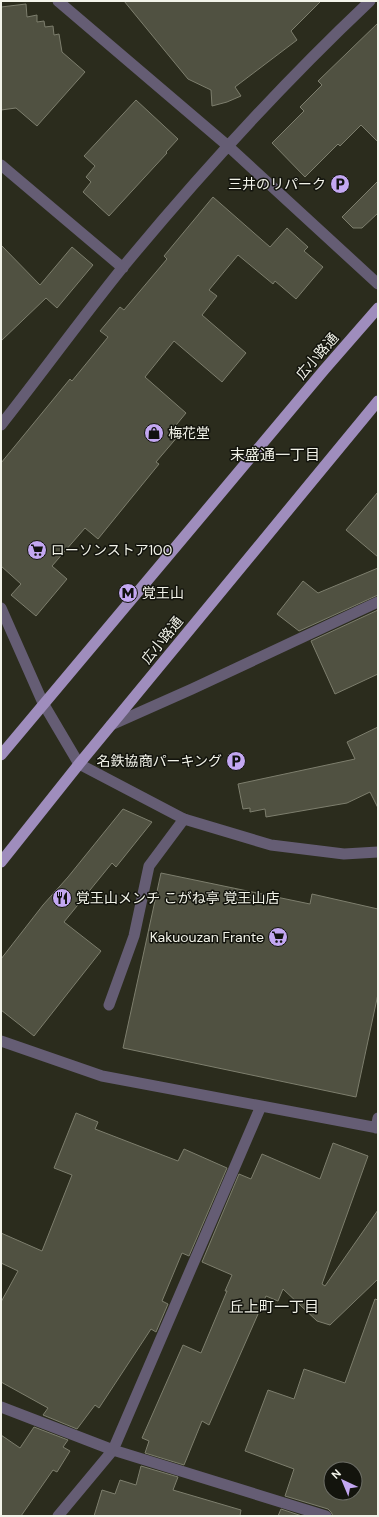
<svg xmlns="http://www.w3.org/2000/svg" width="379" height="1517" viewBox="0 0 379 1517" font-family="'DM Sans','Noto Sans JP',sans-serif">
  <rect width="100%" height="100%" fill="#2b2c1d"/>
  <path fill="#505141" stroke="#7d7e6d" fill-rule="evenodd" d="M124 1H321L291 31 297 40 235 87 241 96 227 102 212 106 211 90 188 79Z
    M26 4 27 17 37 15V22L44 21 45 27 53 26 54 35 59 34 62 52 85 72 37 126 16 108 1 110V7Z
    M378 23V142L361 125 340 146 338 144 305 177 272 143 304 111 300 107 322 85 318 81Z
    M136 100 178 139 166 152 167 153 109 216 83 192 91 182 86 177 95 166 84 156Z
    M378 181V213L362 228H353L342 217Z
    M213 197 270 247 287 228 308 247 304 251 323 267 296 299 275 281 273 284 238 255 209 290 217 296 202 315 246 353 222 382 174 341 145 377 186 413 172 430 179 435 156 462 159 464 98 539 85 528 52 566 67 579 36 616 11 595 21 584 1 566V463L70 379 72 381 108 337 100 331 120 307 124 310 167 259 164 256Z
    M1 245 40 285 72 247 93 265 57 308 46 298 1 341Z
    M378 492V557L346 530Z
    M378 568V595L299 631 277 614 303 581 318 593Z
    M378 610V674L335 694 311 641Z
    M378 727V808L370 792 347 803 266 817 265 809 250 812V808L243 809 238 784 355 759 347 742Z
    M123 809 152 822 116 867 112 863 64 922 101 951 34 1036 1 1010V959L43 905 68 877Z
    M161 873 310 904 312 894 378 909V994L356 1097 123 1048Z
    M76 1113 98 1122 95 1129 178 1161 184 1149 227 1168 189 1256 182 1253 162 1301 168 1304 156 1332 151 1329 99 1408 95 1405 77 1429 43 1415 48 1408 1 1382V1302L18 1271 1 1263V1233L42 1251 72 1175 54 1168Z
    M333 1143 368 1156 322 1284 325 1286 378 1210V1279L330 1325 317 1321 283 1289 278 1301 266 1296 209 1425 202 1421 184 1465 145 1453 149 1441 142 1438 183 1345 201 1353 227 1291H225L232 1275 202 1262 239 1174 251 1179 262 1154 320 1179Z
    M375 1299 378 1300V1516H333L331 1512 328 1509 285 1496 294 1469 245 1451 268 1390 294 1399 304 1369 345 1383ZM331 1469H355V1493H331Z
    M34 1427 68 1440 63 1447 70 1451 57 1472 53 1470 21 1516H1V1435L20 1448Z
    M141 1466 178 1477 173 1490 241 1510 240 1516H94L102 1490 115 1494 120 1480 136 1485Z
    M281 1509 302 1516H278Z"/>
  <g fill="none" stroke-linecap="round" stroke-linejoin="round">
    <path stroke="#655d74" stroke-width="11" d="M58 1 228 146 378 284
      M1 165 123 268
      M1 425C42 373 81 319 123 267 200 174 282 84 370 1
      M1 608 43 703
      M111 725 192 689 378 602
      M109 1005 134 936 149 866 184 819
      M1 1041 102 1076 378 1128
      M376 1128 378 1118
      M1 1407 113 1450 326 1516
      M58 1516 113 1450 261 1106"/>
    <path stroke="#655d74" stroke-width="11" d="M43 703 79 764 184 819 271 845 344 854 378 852"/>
    <path stroke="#9f8dbd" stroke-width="11" d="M1 755 324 370 378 308
      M1 862 79 764 378 401"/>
  </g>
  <defs>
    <symbol id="parking-disc" viewBox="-11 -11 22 22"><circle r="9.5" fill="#c3a7f2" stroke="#13140d"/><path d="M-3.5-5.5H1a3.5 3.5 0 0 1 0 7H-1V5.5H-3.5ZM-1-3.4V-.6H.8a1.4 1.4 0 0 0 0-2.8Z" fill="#111"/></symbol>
    <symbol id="shop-disc" viewBox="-11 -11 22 22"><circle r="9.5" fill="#c3a7f2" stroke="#13140d"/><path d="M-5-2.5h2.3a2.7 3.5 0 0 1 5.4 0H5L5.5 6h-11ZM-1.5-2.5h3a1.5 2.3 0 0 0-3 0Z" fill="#111"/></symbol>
    <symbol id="supermarket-disc" viewBox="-11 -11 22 22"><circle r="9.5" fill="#c3a7f2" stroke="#13140d"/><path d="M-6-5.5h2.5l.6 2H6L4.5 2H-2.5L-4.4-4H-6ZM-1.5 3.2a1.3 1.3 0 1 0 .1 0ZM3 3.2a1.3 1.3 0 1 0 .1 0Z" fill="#111"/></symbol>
    <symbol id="metro-disc" viewBox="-11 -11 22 22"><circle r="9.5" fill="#c3a7f2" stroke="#13140d"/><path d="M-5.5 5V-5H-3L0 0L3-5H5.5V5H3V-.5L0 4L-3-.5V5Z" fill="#111"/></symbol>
    <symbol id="restaurant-disc" viewBox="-11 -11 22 22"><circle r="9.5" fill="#c3a7f2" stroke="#13140d"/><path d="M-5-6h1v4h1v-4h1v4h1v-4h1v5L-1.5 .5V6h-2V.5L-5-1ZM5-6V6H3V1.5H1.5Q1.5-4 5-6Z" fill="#111"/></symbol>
  </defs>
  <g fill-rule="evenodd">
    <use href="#parking-disc" x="329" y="173" width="22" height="22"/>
    <use href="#shop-disc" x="143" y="422" width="22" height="22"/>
    <use href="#supermarket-disc" x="26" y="539" width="22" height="22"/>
    <use href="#metro-disc" x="117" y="582" width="22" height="22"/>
    <use href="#parking-disc" x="225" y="750" width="22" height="22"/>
    <use href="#restaurant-disc" x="51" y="887" width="22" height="22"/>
    <use href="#supermarket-disc" x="267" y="926" width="22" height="22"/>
  </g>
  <g text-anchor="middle" stroke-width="3" stroke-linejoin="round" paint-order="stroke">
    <g font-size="14" fill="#f2f3e9" stroke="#13140d" text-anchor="start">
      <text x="326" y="189" text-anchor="end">三井のリパーク</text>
      <text x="168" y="438">梅花堂</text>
      <text x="51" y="555">ローソンストア100</text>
      <text x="142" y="598">覚王山</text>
      <text x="222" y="766" text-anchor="end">名鉄協商パーキング</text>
      <text x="76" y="903">覚王山メンチ こがね亭 覚王山店</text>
      <text x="264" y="942" text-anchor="end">Kakuouzan Frante</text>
    </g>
    <g font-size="14" fill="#f2f3e9" stroke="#13140d">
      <text transform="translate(317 356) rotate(-49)" y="5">広小路通</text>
      <text transform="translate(162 640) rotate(-51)" y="5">広小路通</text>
    </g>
    <g font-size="15" fill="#f2f3e9" stroke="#13140d">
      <text x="275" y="460">末盛通一丁目</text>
      <text x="274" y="1312">丘上町一丁目</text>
    </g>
  </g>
  <rect width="379" height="1517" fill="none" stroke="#f2f3e9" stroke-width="4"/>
  <g transform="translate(343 1481) rotate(316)"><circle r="19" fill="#13140d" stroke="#6c6d65"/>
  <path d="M0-3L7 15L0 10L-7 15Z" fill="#c3a7f2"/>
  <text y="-6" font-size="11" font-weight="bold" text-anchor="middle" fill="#f2f3e9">N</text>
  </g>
</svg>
